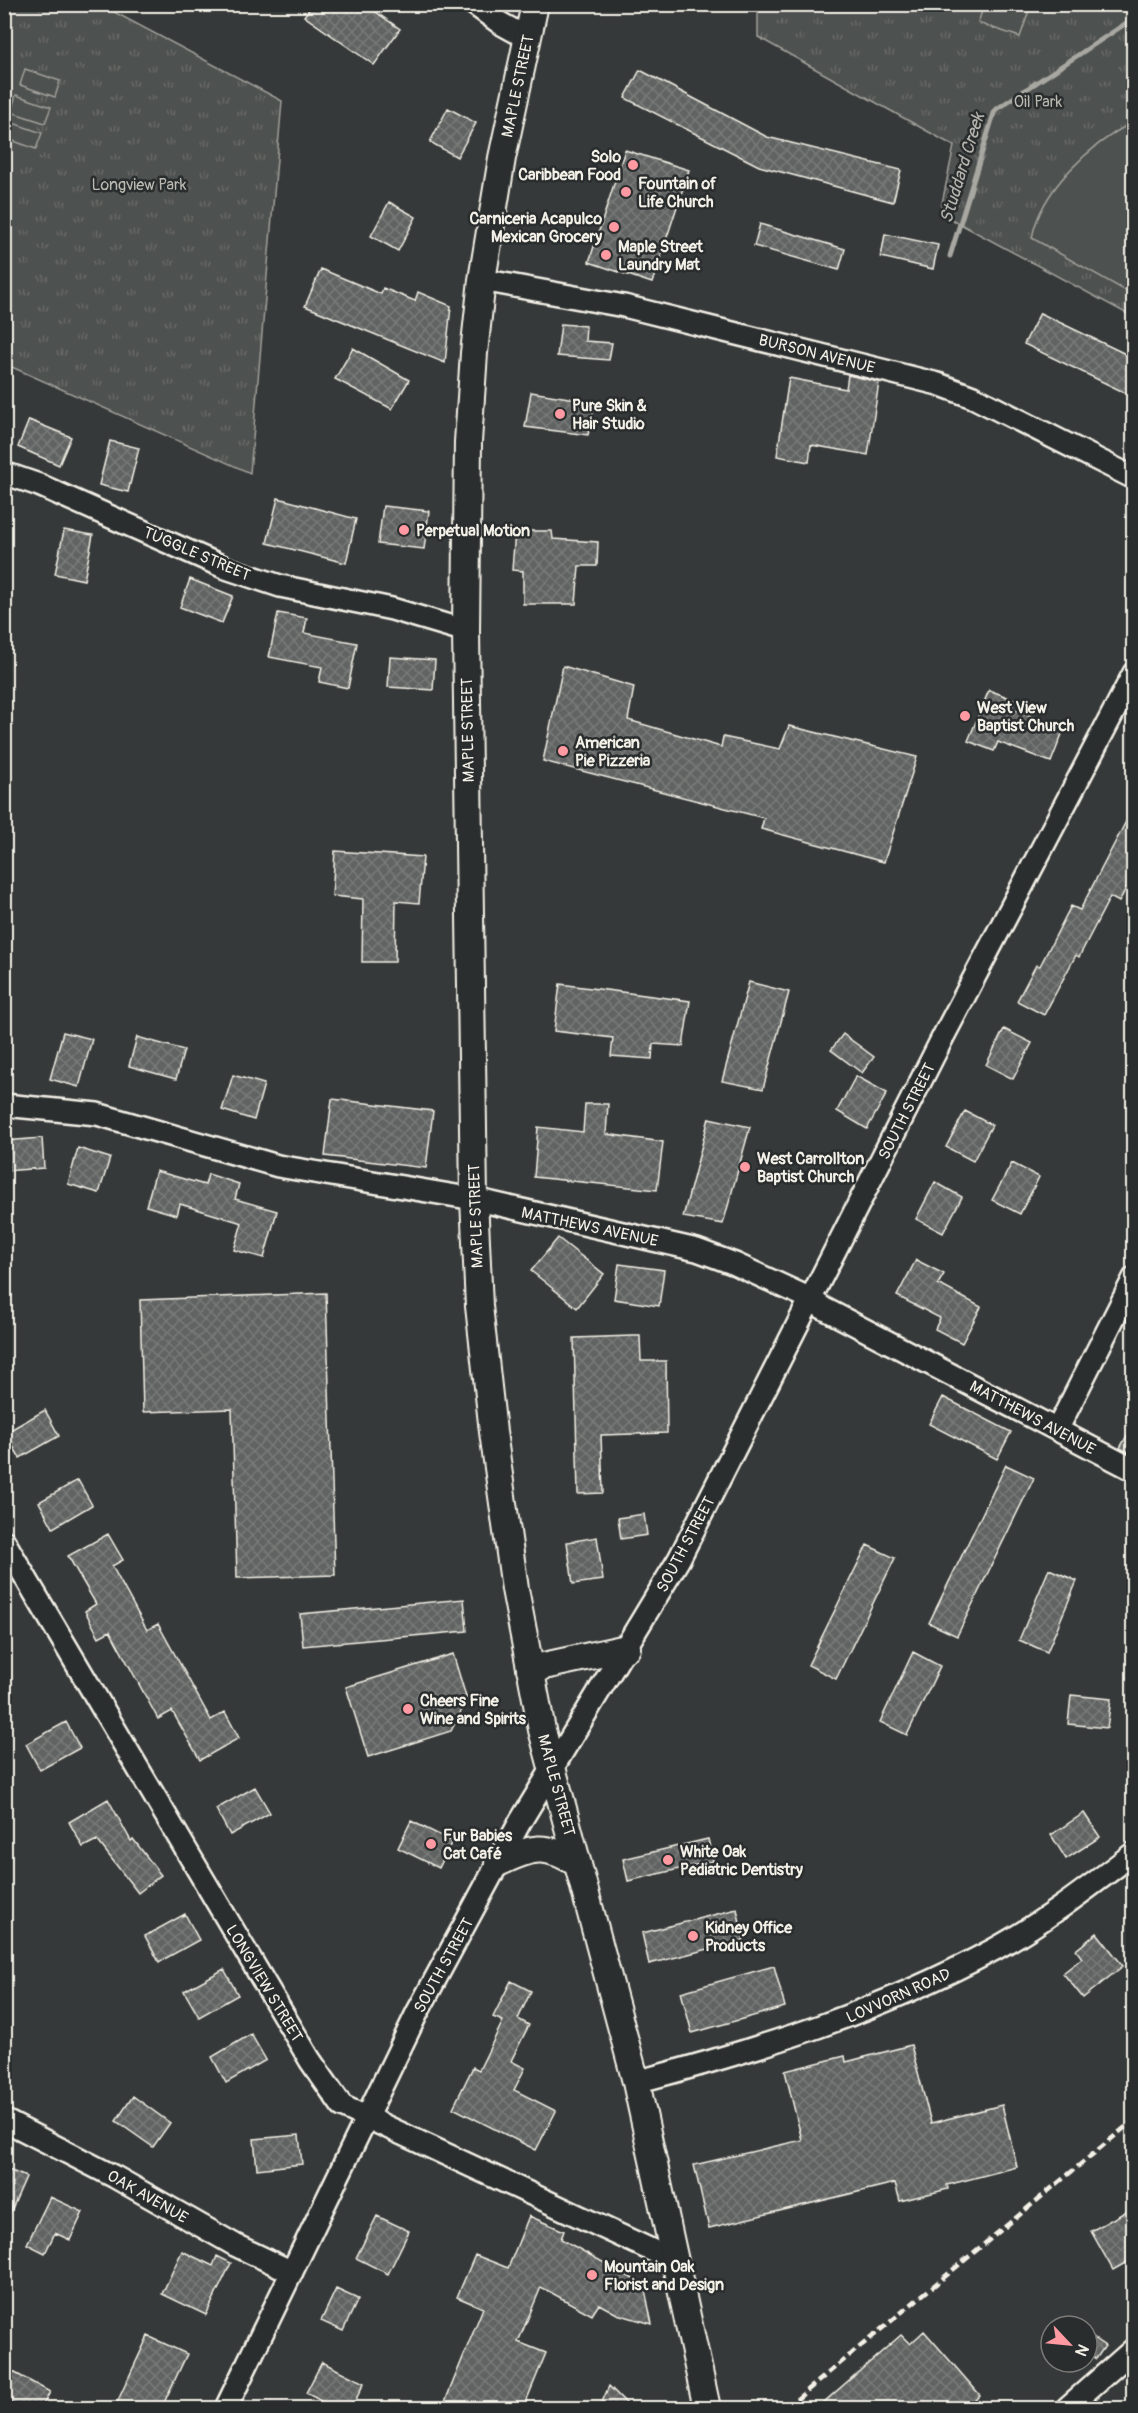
<svg xmlns="http://www.w3.org/2000/svg" width="1138" height="2413" viewBox="0 0 1138 2413" font-family="Pangolin,sans-serif">
  <defs>
    <pattern id="park-tufts" width="24" height="20" patternUnits="userSpaceOnUse" patternTransform="scale(1.5)"><rect width="24" height="20" fill="#4e514f"/><path d="M3 7l-1-3M5 7V3M7 7l1-3M15 17l-1-3M17 17v-4M19 17l1-3" fill="none" stroke="#686a68"/></pattern>
    <pattern id="building-cross-hatch" width="8" height="8" patternUnits="userSpaceOnUse" patternTransform="scale(1.5)"><rect width="8" height="8" fill="#616362"/><path d="M0 0l8 8M0 8l8-8" fill="none" stroke="#787a78"/></pattern>
  </defs>
  <rect width="100%" height="100%" fill="#363939"/>
  <filter id="ink" filterUnits="userSpaceOnUse"><feTurbulence type="fractalNoise" baseFrequency=".0167" numOctaves="2"/><feDisplacementMap in="SourceGraphic" scale="12" xChannelSelector="R" yChannelSelector="G"/><feConvolveMatrix kernelMatrix="1 2 1 2 8 2 1 2 1" color-interpolation-filters="sRGB"/></filter>
  <g filter="url(#ink)">
    <path fill="url(#park-tufts)" stroke="#a1a19c" stroke-width="1.5" d="M5 5H101L282 101 250 473 5 364Z
      M758 5H1133V317L940 213 954 146 758 37Z"/>
    <path fill="#4e514f" stroke="#a1a19c" stroke-width="1.5" d="M984 5H1031L1020 37 978 23Z
      M25 69 60 81 55 97 20 85Z
      M16 95 51 107 45 123 11 112Z
      M7 121 42 133 36 149 5 138Z
      M1133 122V295L1032 238C1041 189 1091 144 1133 122Z"/>
    <g fill="none" stroke-linecap="round" stroke-linejoin="round">
      <path stroke="#a8a7a1" stroke-width="5" d="M950 256 995 110 1134 18"/>
    </g>
    <path fill="url(#building-cross-hatch)" stroke="#f4f1e8" stroke-width="1.5" d="M313 4H364L400 29 374 65 304 16Z
      M640 70 767 137 901 170 893 202 759 166 625 98Z
      M448 108 476 123 457 157 430 142Z
      M625 150 689 170 652 283 589 262Z
      M389 202 416 217 398 251 371 236Z
      M760 224 845 249 839 270 754 246Z
      M885 234 938 245 933 269 881 257Z
      M321 269 381 294 383 288 415 301 418 292 451 306 445 363 305 306Z
      M1040 313 1134 358V397L1024 344Z
      M561 324 586 326 585 341 612 343 609 360 557 356Z
      M353 348 409 380 392 409 335 379Z
      M848 375 879 382 868 455 811 445 809 462 777 456 789 378 846 389Z
      M531 392 595 402 588 435 525 427Z
      M29 420 71 437 59 465 18 447Z
      M110 441 139 448 128 492 99 485Z
      M278 498 356 519 346 563 267 543Z
      M383 506 429 511 424 549 378 544Z
      M64 530 93 535 84 580 55 574Z
      M515 531H552L553 539 598 542 597 566H579L576 604H523V571L512 570Z
      M190 579 233 596 222 623 180 607Z
      M278 613 307 618 304 633 357 643 348 688 319 682 322 667 269 657Z
      M390 657 435 660 433 690 388 687Z
      M563 666 634 687 628 720 721 747 723 737 780 749 789 726 917 757 884 862 761 829 764 818 543 761Z
      M989 690 1015 700 1012 708 1064 729 1051 762 998 742 994 751 968 741Z
      M1134 806 1133 874 1119 902 1110 897 1079 957 1076 955 1044 1015 1017 1001 1036 965 1040 966 1071 906 1080 910Z
      M335 851 423 857 419 903 396 901 395 962H362L363 899 332 896Z
      M749 982 789 992 763 1089 722 1081Z
      M560 984 690 1001 683 1046 653 1044 652 1059 611 1056 613 1038 554 1031Z
      M1004 1029 1032 1043 1013 1079 986 1065Z
      M63 1032 92 1039 79 1087 50 1079Z
      M843 1034 874 1057 862 1073 831 1050Z
      M137 1037 184 1050 176 1079 129 1066Z
      M233 1075 264 1084 254 1120 222 1110Z
      M856 1076 887 1093 867 1129 837 1111Z
      M332 1099 433 1111 426 1168 325 1156Z
      M585 1104H608L606 1134 663 1142 657 1190 534 1177 538 1127 583 1132Z
      M965 1111 992 1125 973 1161 946 1147Z
      M709 1118 750 1127 723 1224 683 1217Z
      M42 1138 44 1168 4 1171V1141Z
      M78 1148 110 1158 99 1193 68 1184Z
      M1012 1163 1039 1177 1020 1214 992 1200Z
      M156 1171 205 1185 208 1174 239 1184 235 1199 277 1211 264 1258 234 1250 242 1223 180 1204 177 1215 146 1206Z
      M935 1182 962 1197 943 1233 916 1219Z
      M558 1238 604 1274 577 1308 531 1271Z
      M916 1260 944 1274 938 1284 981 1307 962 1343 935 1329 940 1318 897 1296Z
      M619 1264 664 1270 659 1306 614 1299Z
      M326 1293 335 1575 237 1578 232 1409 143 1412 140 1300Z
      M632 1336H640L641 1361H666L667 1433 601 1435 603 1493 578 1494 574 1338Z
      M943 1397 1011 1432 997 1459 929 1424Z
      M45 1410 59 1436 20 1458 5 1433Z
      M1134 1423V1455L1120 1448Z
      M1006 1465 1034 1478 957 1636 929 1623Z
      M78 1480 92 1505 53 1528 39 1502Z
      M644 1514 647 1535 621 1539 618 1518Z
      M108 1534 123 1560 112 1566 147 1630 158 1624 211 1720 225 1712 239 1738 200 1760 172 1711 158 1719 110 1631 99 1637 85 1611 96 1604 68 1556Z
      M597 1537 603 1580 573 1584 567 1542Z
      M867 1545 895 1558 836 1679 808 1665Z
      M1049 1569 1077 1581 1047 1652 1019 1640Z
      M464 1599 467 1631 303 1646 300 1614Z
      M913 1652 940 1666 907 1735 880 1722Z
      M453 1654 467 1700 451 1731 368 1757 346 1687Z
      M1071 1695 1111 1699 1107 1728 1068 1724Z
      M66 1722 80 1748 40 1770 26 1744Z
      M255 1787 270 1813 230 1835 216 1809Z
      M108 1799 131 1841 133 1839 161 1875 138 1893 97 1840 83 1847 69 1822Z
      M1084 1813 1100 1837 1066 1859 1051 1835Z
      M411 1821 452 1841 439 1868 398 1848Z
      M708 1839 713 1861 628 1881 623 1859Z
      M737 1909 744 1940 649 1964 642 1933Z
      M185 1914 199 1940 159 1962 145 1936Z
      M1097 1933 1123 1966 1083 1998 1063 1973 1082 1958 1076 1950Z
      M774 1966 785 2007 692 2033 681 1992Z
      M224 1969 238 1995 199 2017 184 1991Z
      M511 1981 531 1991 518 2019 529 2025 511 2061 525 2068 514 2090 556 2111 536 2150 453 2108 473 2067 479 2070 503 2021 493 2017Z
      M251 2034 266 2060 226 2083 212 2057Z
      M911 2045 931 2123 1002 2105 1017 2167 947 2185 948 2189 900 2201 895 2183 709 2228 694 2165 802 2140 785 2071 845 2056 846 2062Z
      M133 2096 170 2123 153 2147 116 2121Z
      M299 2135 302 2164 257 2169 254 2139Z
      M4 2168 26 2177 4 2227Z
      M50 2197 83 2212 70 2240 55 2233 45 2253 27 2244Z
      M1134 2207V2258L1113 2270 1091 2231Z
      M377 2216 409 2231 388 2274 356 2258Z
      M529 2216 564 2231 561 2239 644 2285 652 2324 617 2314 599 2304 592 2315 541 2287 518 2342 546 2353 523 2409H442L483 2308 457 2297 475 2255 508 2268Z
      M182 2251 213 2266 217 2256 231 2263 206 2315 162 2294Z
      M336 2289 358 2299 343 2331 321 2321Z
      M924 2331 980 2395 966 2409H816L901 2335 910 2344Z
      M1087 2334 1105 2346 1096 2359 1087 2353Z
      M148 2336 187 2354 161 2409H114Z
      M322 2362 364 2383 351 2409H336L306 2393Z
      M4 2367 50 2392 41 2409H22L4 2399Z
      M609 2386 632 2409H599Z"/>
    <g fill="none" stroke-linecap="round" stroke-linejoin="round">
      <defs>
        <path id="minor" d="M474 4 500 23 527 38
          M482 280 624 306 938 384 973 397 1134 478
          M4 473 39 485 226 568 280 586 392 609 466 631
          M4 1105 97 1114 278 1166 474 1199 697 1250 735 1264 811 1299 823 1308 1134 1470
          M1057 1430 1134 1278
          M4 1541 310 2060 342 2106 675 2261
          M636 2082C761 2049 880 2011 995 1949 1044 1922 1089 1887 1134 1853
          M4 2120 115 2177 235 2245 292 2272
          M226 2408 417 2013 520 1822 679 1559 943 1037 1134 673
          M1067 2408 1134 2349"/>
        <path id="major" d="M535 4 502 158 482 280 474 353 468 442 466 631 474 1199 479 1306 493 1432 515 1589 542 1730 636 2082 707 2408
          M530 1669 627 1648
          M498 1863C532 1848 544 1842 578 1864"/>
      </defs>
      <use href="#minor" stroke="#f4f1e8" stroke-width="26"/>
      <use href="#major" stroke="#f4f1e8" stroke-width="30"/>
      <use href="#minor" stroke="#2a2d2e" stroke-width="21"/>
      <use href="#major" stroke="#2a2d2e" stroke-width="26"/>
      <path stroke="#f4f1e8" stroke-width="4.5" stroke-dasharray="9 4.5" stroke-linecap="butt" d="M786 2408 1134 2120"/>
    </g>
  </g>
  <g fill="#ff9aa2" stroke="#2a2d2e" stroke-width="2">
    <circle cx="633" cy="165" r="6"/>
    <circle cx="626" cy="192" r="6"/>
    <circle cx="614" cy="227" r="6"/>
    <circle cx="606" cy="255" r="6"/>
    <circle cx="560" cy="414" r="6"/>
    <circle cx="404" cy="530" r="6"/>
    <circle cx="965" cy="716" r="6"/>
    <circle cx="563" cy="751" r="6"/>
    <circle cx="745" cy="1167" r="6"/>
    <circle cx="408" cy="1709" r="6"/>
    <circle cx="431" cy="1844" r="6"/>
    <circle cx="668" cy="1860" r="6"/>
    <circle cx="693" cy="1936" r="6"/>
    <circle cx="592" cy="2275" r="6"/>
  </g>
  <g text-anchor="middle" stroke-width="5" stroke-linejoin="round" paint-order="stroke">
    <g font-size="16" fill="#f4f1e8" stroke="#2a2d2e">
      <text transform="translate(517 86) rotate(-78)" y="6">MAPLE STREET</text>
      <text transform="translate(817 353) rotate(14)" y="6">BURSON AVENUE</text>
      <text transform="translate(197 553) rotate(23)" y="6">TUGGLE STREET</text>
      <text transform="translate(467 730) rotate(-91)" y="6">MAPLE STREET</text>
      <text transform="translate(906 1111) rotate(-63)" y="6">SOUTH STREET</text>
      <text transform="translate(475 1216) rotate(-92)" y="6">MAPLE STREET</text>
      <text transform="translate(590 1226) rotate(12)" y="6">MATTHEWS AVENUE</text>
      <text transform="translate(1033 1417) rotate(28)" y="6">MATTHEWS AVENUE</text>
      <text transform="translate(685 1544) rotate(-62)" y="6">SOUTH STREET</text>
      <text transform="translate(557 1785) rotate(75)" y="6">MAPLE STREET</text>
      <text transform="translate(443 1965) rotate(-61)" y="6">SOUTH STREET</text>
      <text transform="translate(265 1983) rotate(59)" y="6">LONGVIEW STREET</text>
      <text transform="translate(898 1995) rotate(-24)" y="6">LOVVORN ROAD</text>
      <text transform="translate(148 2196) rotate(30)" y="6">OAK AVENUE</text>
    </g>
    <g font-size="16" fill="#bab9b2" stroke="#2a2d2e">
      <text x="1038" y="107">Oil Park</text>
      <text x="139" y="190">Longview Park</text>
    </g>
    <g font-size="16" font-weight="bold" fill="#f4f1e8" stroke="#2a2d2e" text-anchor="start">
      <text x="621" y="162" text-anchor="end">Solo<tspan x="621" dy="18">Caribbean Food</tspan></text>
      <text x="638" y="189">Fountain of<tspan x="638" dy="18">Life Church</tspan></text>
      <text x="602" y="224" text-anchor="end">Carniceria Acapulco<tspan x="602" dy="18">Mexican Grocery</tspan></text>
      <text x="618" y="252">Maple Street<tspan x="618" dy="18">Laundry Mat</tspan></text>
      <text x="572" y="411">Pure Skin &amp;<tspan x="572" dy="18">Hair Studio</tspan></text>
      <text x="416" y="536">Perpetual Motion</text>
      <text x="977" y="713">West View<tspan x="977" dy="18">Baptist Church</tspan></text>
      <text x="575" y="748">American<tspan x="575" dy="18">Pie Pizzeria</tspan></text>
      <text x="757" y="1164">West Carrollton<tspan x="757" dy="18">Baptist Church</tspan></text>
      <text x="420" y="1706">Cheers Fine<tspan x="420" dy="18">Wine and Spirits</tspan></text>
      <text x="443" y="1841">Fur Babies<tspan x="443" dy="18">Cat Café</tspan></text>
      <text x="680" y="1857">White Oak<tspan x="680" dy="18">Pediatric Dentistry</tspan></text>
      <text x="705" y="1933">Kidney Office<tspan x="705" dy="18">Products</tspan></text>
      <text x="604" y="2272">Mountain Oak<tspan x="604" dy="18">Florist and Design</tspan></text>
    </g>
    <g font-size="18" font-style="italic" fill="#b4b3ad" stroke="#2a2d2e">
      <text transform="translate(962 168) rotate(-73)" y="6">Studdard Creek</text>
    </g>
  </g>
  <rect width="1138" height="2413" fill="none" stroke="#2a2d2e" stroke-width="24"/>
  <rect x="12" y="12" width="1114" height="2389" fill="none" stroke="#f4f1e8" stroke-width="2" filter="url(#ink)"/>
  <g transform="translate(1069 2344) rotate(116)"><circle r="28" fill="#2a2d2e" stroke="#7b7b78" stroke-width="1.5"/>
  <path d="M0-4.5L10 22L0 15L-10 22Z" fill="#ff9aa2"/>
  <text y="-9" font-size="16" font-weight="bold" text-anchor="middle" fill="#f4f1e8">N</text>
  </g>
</svg>
